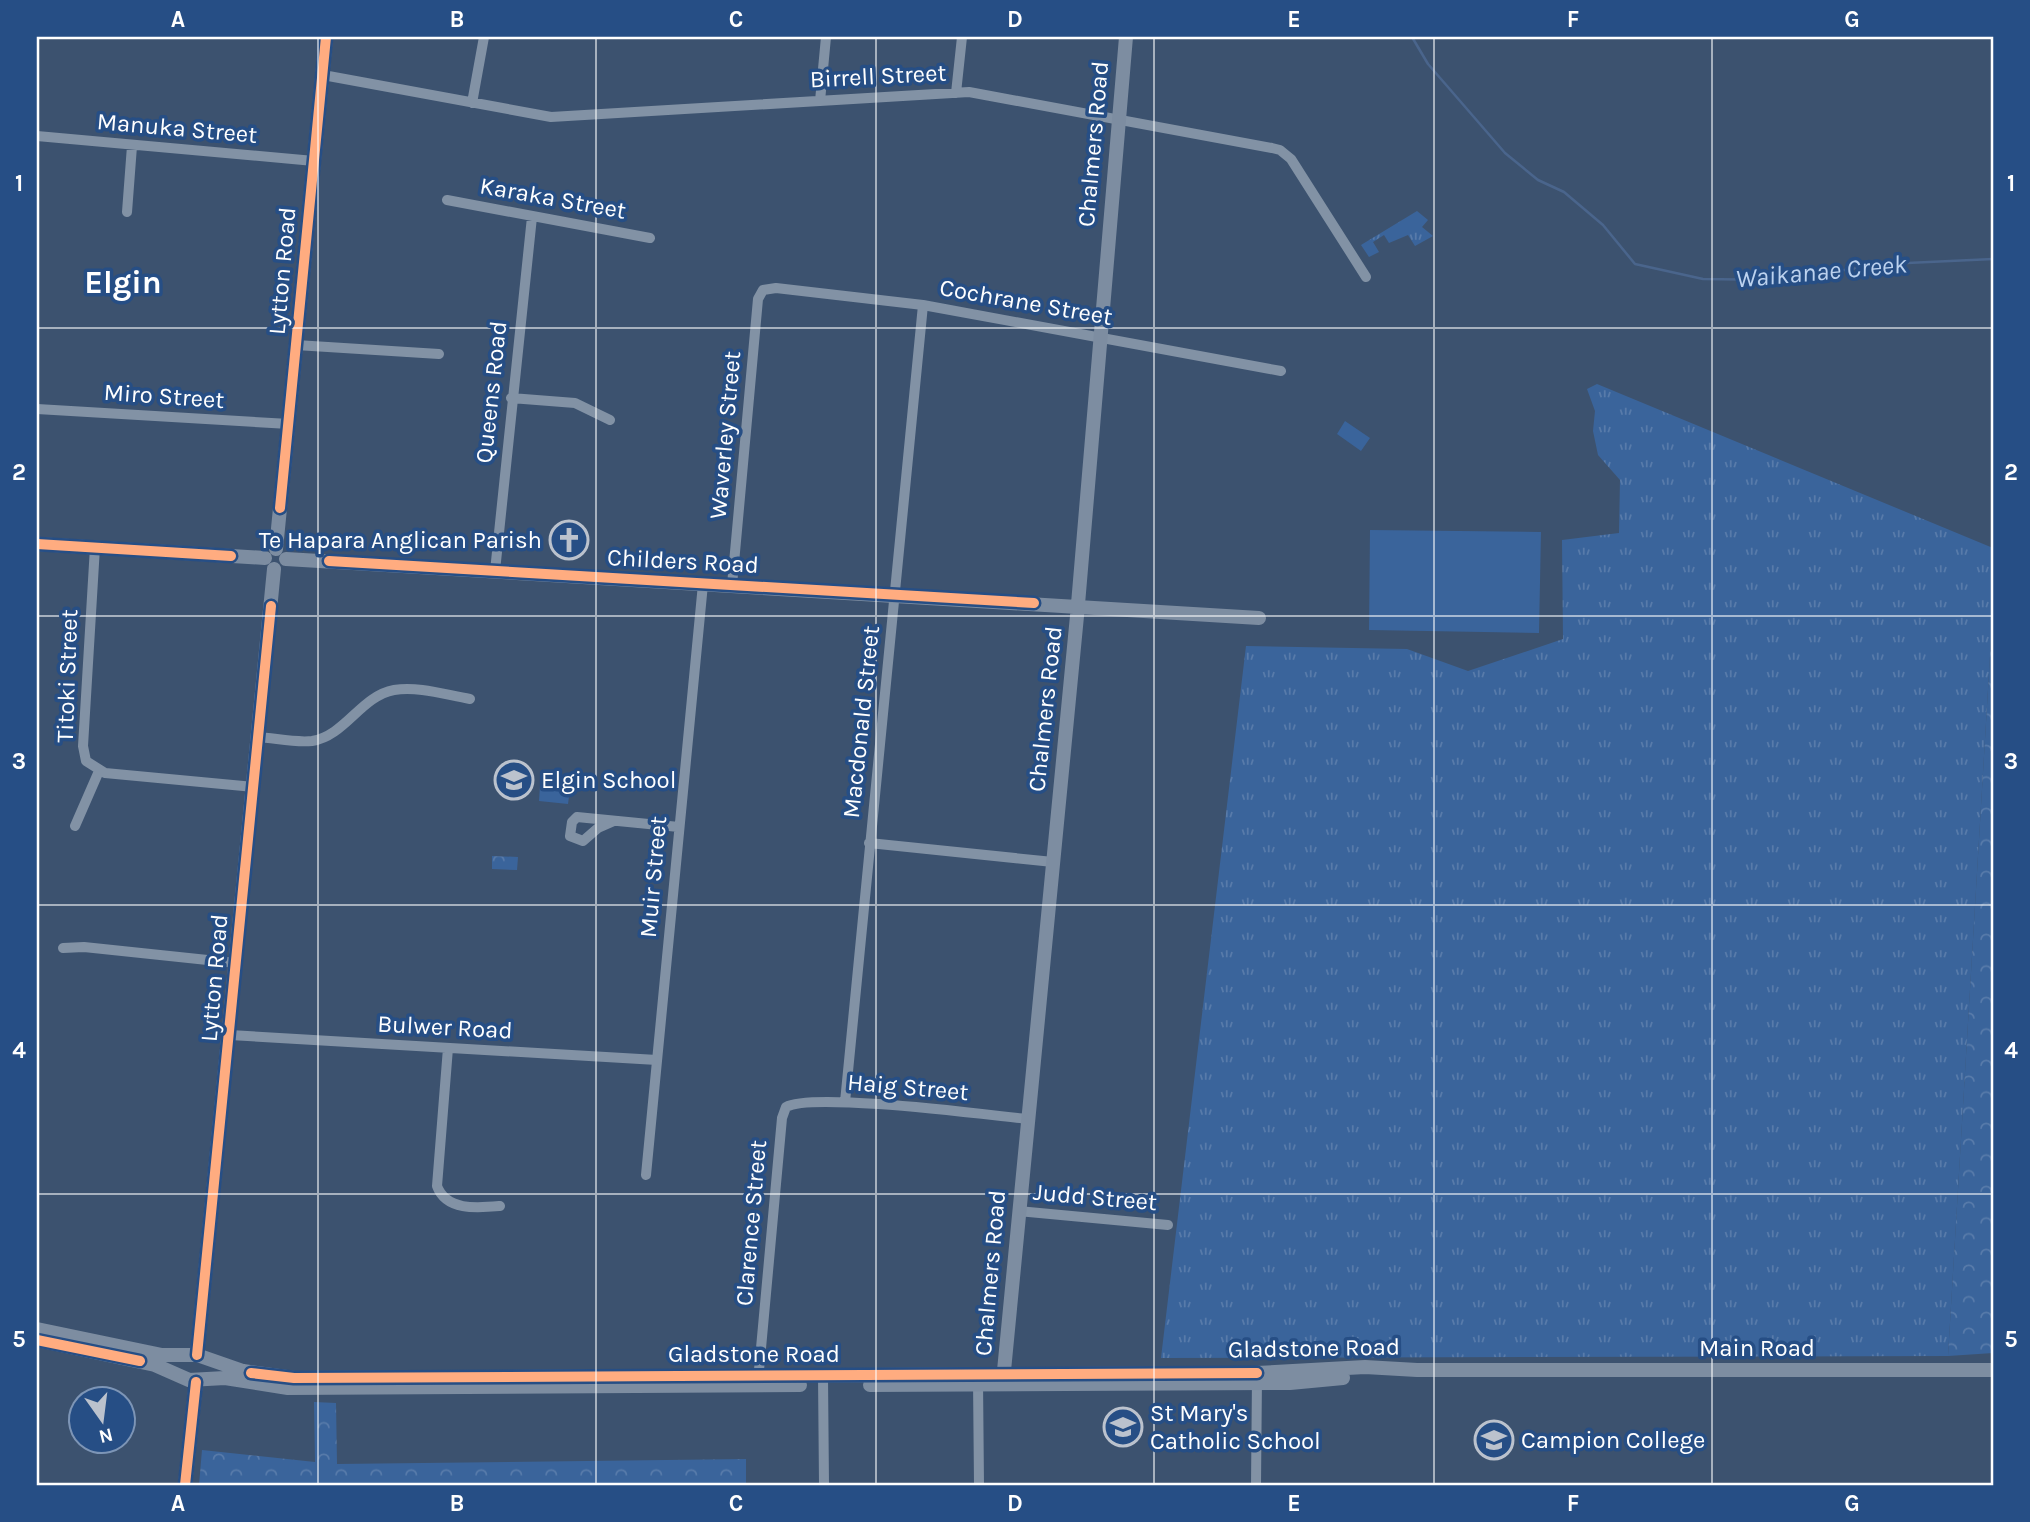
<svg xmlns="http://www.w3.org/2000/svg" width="2030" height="1522" viewBox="0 0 2030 1522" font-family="Karla,sans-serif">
  <defs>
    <pattern id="grass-tufts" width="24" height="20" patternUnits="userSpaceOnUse" patternTransform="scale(1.75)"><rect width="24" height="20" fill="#3a649b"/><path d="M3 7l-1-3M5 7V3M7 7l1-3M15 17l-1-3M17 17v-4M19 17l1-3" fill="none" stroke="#587baa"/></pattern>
    <pattern id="park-crowns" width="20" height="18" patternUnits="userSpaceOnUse" patternTransform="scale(1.75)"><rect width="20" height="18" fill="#3a649b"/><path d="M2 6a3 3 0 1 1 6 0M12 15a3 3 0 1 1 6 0" fill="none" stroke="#587baa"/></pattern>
  </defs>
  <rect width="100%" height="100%" fill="#3c526f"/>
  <path fill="url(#grass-tufts)" d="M1417 211 1428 220 1422 227 1433 236 1415 246 1408 235 1389 243 1384 235 1373 242 1379 252 1369 257 1361 245Z
    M1597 384 1993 548V606L1948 1356 1161 1358 1246 646 1407 649 1468 671 1563 639 1562 540 1619 533 1620 480 1598 455 1593 431 1595 411 1587 389Z"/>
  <path fill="url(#park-crowns)" d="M1993 606V1353L1948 1356Z
    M492 856 518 857 517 870 492 869Z
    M314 1402 336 1403 337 1464 746 1459V1485H199L202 1450 315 1462Z"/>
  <path fill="#3a649b" d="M1345 421 1370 438 1361 451 1337 434Z
    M1370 530 1541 532 1539 633 1369 630Z
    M540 786 570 789 568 804 539 801Z"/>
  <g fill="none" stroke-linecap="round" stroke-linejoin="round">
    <path stroke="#4a658c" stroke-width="2.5" d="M1412 37 1428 64 1505 153 1538 180 1564 192 1603 225 1635 264 1703 279 1775 280 1886 264 1993 259"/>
    <path stroke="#8292a5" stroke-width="10" d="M323 75 551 117 969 92 1272 148 1280 150 1291 159 1366 277
      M956 93 962 37
      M820 101 826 37
      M472 103 484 37
      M37 136 314 161
      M447 200 650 238
      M127 212 132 146
      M296 345 439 354
      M511 398 575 403 610 420
      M37 409 289 424
      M95 547 83 746 86 761 105 773 254 787
      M495 571 532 217
      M732 585 758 299 763 290 776 288 923 305 1281 371
      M258 737C275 738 295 743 312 741 345 736 361 696 394 690 419 686 446 695 470 699
      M614 821 598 828 583 841 570 836 572 822 577 817 679 827
      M75 826 99 771
      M869 843 1053 862
      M63 948 84 947 236 963
      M230 1035 657 1060
      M448 1048 437 1186C446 1211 477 1208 500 1206
      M845 1102 923 305
      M646 1175 703 584
      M1018 1211 1168 1225
      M823 1376 824 1485
      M978 1380 979 1485
      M758 1381 782 1118 786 1107C812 1092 987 1115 1027 1119
      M1256 1485 1257 1376"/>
    <path stroke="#7d8da1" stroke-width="14" d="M37 544 265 558
      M276 549 326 37
      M286 559 1259 618
      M37 1329 162 1355H197L243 1371 294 1378 1257 1373 1365 1367 1417 1370H1993
      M37 1340 155 1365 189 1380 225 1378 288 1388 800 1385
      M197 1355 274 569
      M1003 1381 1077 616 1126 37
      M870 1385 1290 1383 1343 1378
      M185 1485 196 1382"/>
    <defs>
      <path id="cycleway" d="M280 508 326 37
        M37 544 231 556
        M329 561 1034 603
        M37 1340 140 1361
        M197 1355 271 606
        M251 1373 294 1378 1257 1373
        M185 1485 196 1382"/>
    </defs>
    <use href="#cycleway" stroke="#264e85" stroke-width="15"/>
    <use href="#cycleway" stroke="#ffac80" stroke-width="10"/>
  </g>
  <path fill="none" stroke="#fff" stroke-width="2" stroke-opacity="0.55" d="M318 37V1485M596 37V1485M876 37V1485M1154 37V1485M1434 37V1485M1712 37V1485M37 328H1993M37 616H1993M37 905H1993M37 1194H1993"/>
  <defs>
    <symbol id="church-ring" viewBox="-11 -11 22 22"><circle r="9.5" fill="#264e85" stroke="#bbc2cd" stroke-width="1.5"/><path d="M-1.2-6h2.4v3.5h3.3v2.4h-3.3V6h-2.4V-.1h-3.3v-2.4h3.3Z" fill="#bbc2cd"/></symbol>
    <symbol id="school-ring" viewBox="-11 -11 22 22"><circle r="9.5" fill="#264e85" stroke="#bbc2cd" stroke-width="1.5"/><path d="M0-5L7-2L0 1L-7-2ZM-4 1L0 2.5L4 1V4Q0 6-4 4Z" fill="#bbc2cd"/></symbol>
  </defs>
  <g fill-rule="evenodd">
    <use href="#church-ring" x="547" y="518" width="44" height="44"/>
    <use href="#school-ring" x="492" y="758" width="44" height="44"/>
    <use href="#school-ring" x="1101" y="1405" width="44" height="44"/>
    <use href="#school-ring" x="1472" y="1418" width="44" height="44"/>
  </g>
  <g text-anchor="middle" stroke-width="7" stroke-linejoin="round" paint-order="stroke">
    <g font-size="24" fill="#fff" stroke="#264e85">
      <text transform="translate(878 76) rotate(-3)" y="8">Birrell Street</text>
      <text transform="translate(177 128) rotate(5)" y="8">Manuka Street</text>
      <text transform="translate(1093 144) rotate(-85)" y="8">Chalmers Road</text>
      <text transform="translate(553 198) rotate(10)" y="8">Karaka Street</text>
      <text transform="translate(282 271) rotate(-85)" y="8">Lytton Road</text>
      <text transform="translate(1026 302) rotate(10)" y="8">Cochrane Street</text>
      <text transform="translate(491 392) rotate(-84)" y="8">Queens Road</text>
      <text transform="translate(164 396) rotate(4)" y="8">Miro Street</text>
      <text transform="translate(725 435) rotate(-85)" y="8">Waverley Street</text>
      <text transform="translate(683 561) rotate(3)" y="8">Childers Road</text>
      <text transform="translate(67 676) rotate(-88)" y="8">Titoki Street</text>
      <text transform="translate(1045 709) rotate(-84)" y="8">Chalmers Road</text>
      <text transform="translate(861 722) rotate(-84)" y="8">Macdonald Street</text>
      <text transform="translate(653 877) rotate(-85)" y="8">Muir Street</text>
      <text transform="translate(214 978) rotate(-85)" y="8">Lytton Road</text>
      <text transform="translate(445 1027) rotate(3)" y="8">Bulwer Road</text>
      <text transform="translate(908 1087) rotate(5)" y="8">Haig Street</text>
      <text transform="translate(1095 1197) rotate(5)" y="8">Judd Street</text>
      <text transform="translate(751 1223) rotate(-85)" y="8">Clarence Street</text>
      <text transform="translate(990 1273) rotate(-85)" y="8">Chalmers Road</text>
      <text transform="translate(1314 1348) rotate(-1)" y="8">Gladstone Road</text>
      <text x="1757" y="1356">Main Road</text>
      <text x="754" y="1362">Gladstone Road</text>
    </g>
    <g font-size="24" fill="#fff" stroke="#264e85" text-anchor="start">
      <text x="542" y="548" text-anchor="end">Te Hapara Anglican Parish</text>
      <text x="541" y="788">Elgin School</text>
      <text x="1150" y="1421">St Mary's<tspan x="1150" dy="28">Catholic School</tspan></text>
      <text x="1521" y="1448">Campion College</text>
    </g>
    <g font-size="26" font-style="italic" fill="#bcd2ef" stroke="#264e85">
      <text transform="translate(1821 271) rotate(-5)" y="9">Waikanae Creek</text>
    </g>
    <g font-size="32" font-weight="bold" fill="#fff" stroke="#264e85">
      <text x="123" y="293">Elgin</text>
    </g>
  </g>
  <rect width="2030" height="1522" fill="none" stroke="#264e85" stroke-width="77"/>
  <g transform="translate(102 1420) rotate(166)"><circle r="33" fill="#264e85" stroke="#7d95b6" stroke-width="2"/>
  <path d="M0-5L12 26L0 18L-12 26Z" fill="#bbc2cd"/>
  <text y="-10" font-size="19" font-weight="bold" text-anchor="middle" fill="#ffffff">N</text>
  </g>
  <rect x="38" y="38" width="1954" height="1446" fill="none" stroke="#fff" stroke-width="2.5"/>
  <g font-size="23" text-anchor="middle" font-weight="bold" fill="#fff">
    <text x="178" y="27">A</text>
    <text x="457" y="27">B</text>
    <text x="736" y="27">C</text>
    <text x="1015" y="27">D</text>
    <text x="1294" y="27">E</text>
    <text x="1573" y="27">F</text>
    <text x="1852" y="27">G</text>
    <text x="19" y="191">1</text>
    <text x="2011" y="191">1</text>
    <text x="19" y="480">2</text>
    <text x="2011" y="480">2</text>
    <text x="19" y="769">3</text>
    <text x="2011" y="769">3</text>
    <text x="19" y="1058">4</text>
    <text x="2011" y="1058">4</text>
    <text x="19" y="1347">5</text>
    <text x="2011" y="1347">5</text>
    <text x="178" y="1511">A</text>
    <text x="457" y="1511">B</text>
    <text x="736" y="1511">C</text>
    <text x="1015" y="1511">D</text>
    <text x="1294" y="1511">E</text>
    <text x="1573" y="1511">F</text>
    <text x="1852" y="1511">G</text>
  </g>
</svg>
